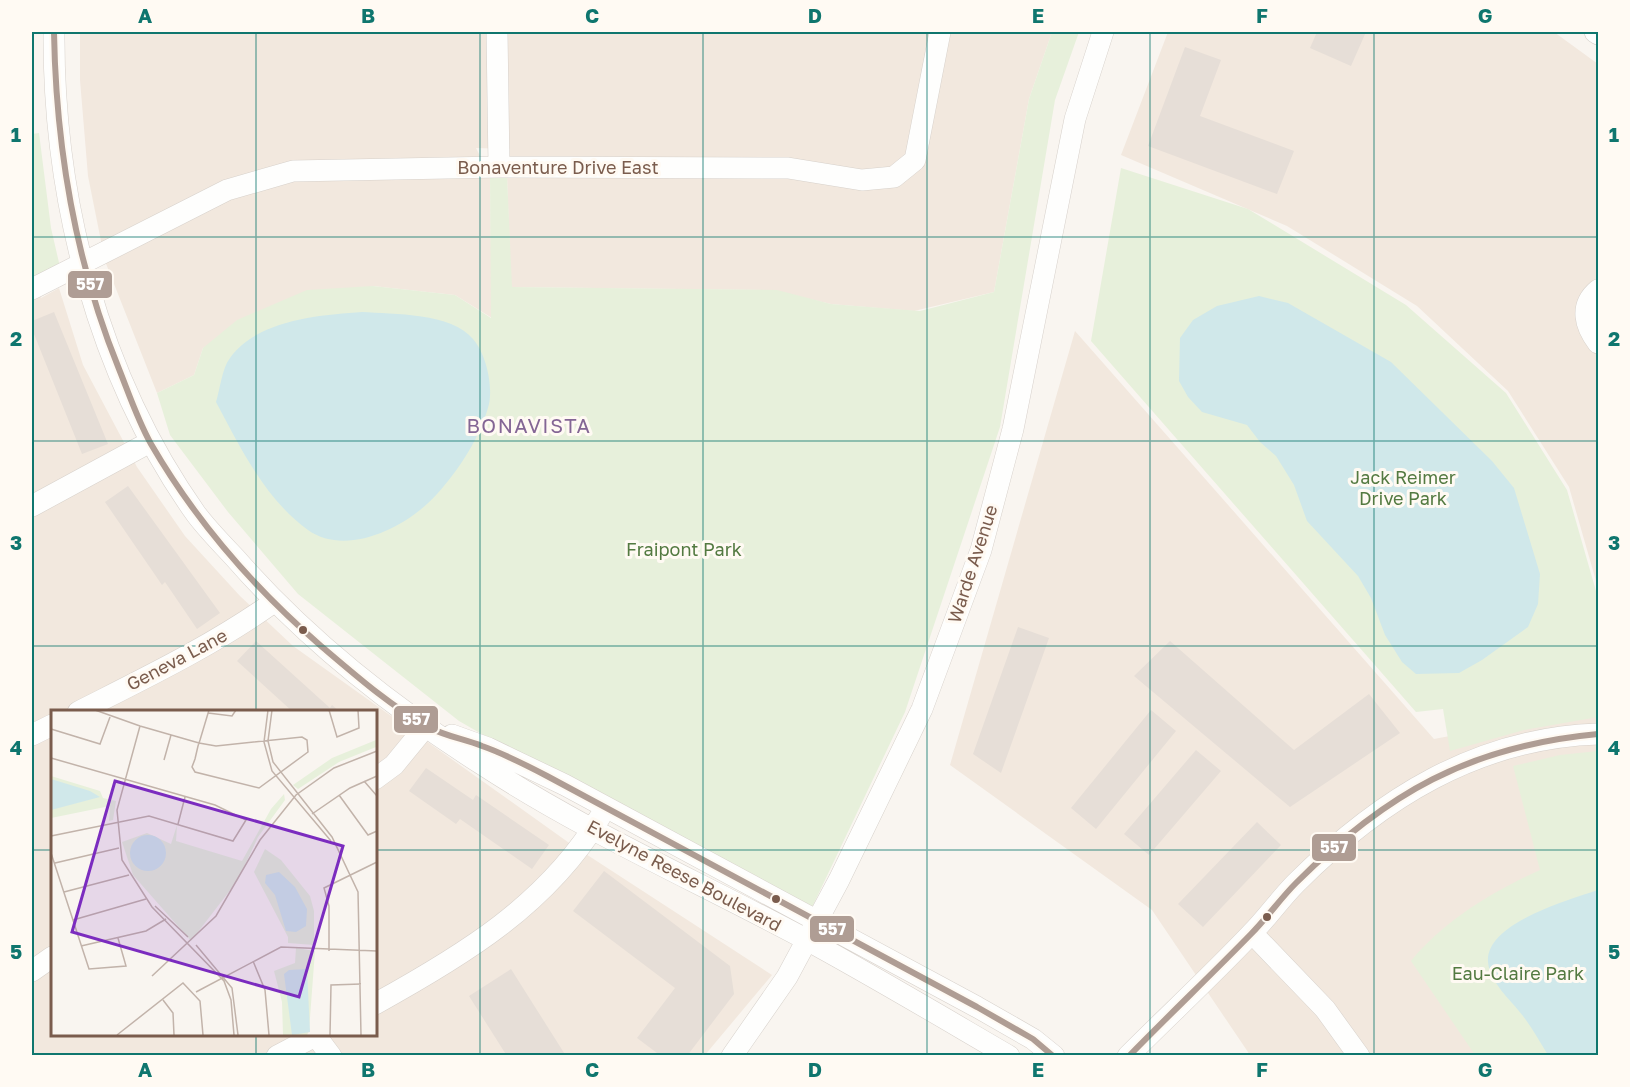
<svg xmlns="http://www.w3.org/2000/svg" width="1630" height="1087" viewBox="0 0 1630 1087" font-family="'Golos Text',sans-serif">
  <rect width="100%" height="100%" fill="#f9f5f0"/>
  <path fill="#f2e8de" fill-rule="evenodd" d="M80 32H1052L1029 99 994 292 914 311 831 304 770 290 511 287 507 175 510 149 476 148 490 176 492 318 455 295 373 286 203 348 194 375 157 393 105 261 88 176 80 80Z
    M1168 32H1554L1598 64V588L1569 487 1508 391 1417 306 1287 226 1121 155Z
    M32 268 41 298 59 288 83 365 137 467 185 536 240 596 293 646 572 845 772 975 705 1055H32ZM52 712H375V1034H52Z
    M1075 331 1434 739 1598 708V1055H1250L1152 910 950 765Z"/>
  <path fill="#e7f0db" d="M1052 32H1079L1055 100 1000 427 905 712 806 920 459 721 298 594 228 512 170 435 157 393 194 375 203 348 237 320 307 290 373 286 455 295 491 318 490 176 507 175 512 287 777 290 831 304 920 311 994 292 1029 99Z
    M39 133 51 228 60 267 35 280 32 268V134Z
    M1121 168 1248 209 1406 305 1506 393 1567 490 1598 598V717L1524 730 1450 751 1443 709 1416 712 1091 341Z
    M1598 751V1055H1475L1411 961C1445 920 1492 892 1540 870L1513 766 1560 755Z"/>
  <path fill="#d0e8ea" d="M1259 296 1288 303 1391 362 1492 461 1514 488 1540 574 1538 604 1528 627 1482 660 1459 673 1416 674 1402 662 1385 635 1371 598 1358 576 1307 521 1294 485 1276 456 1260 442 1247 425 1202 412 1188 397 1179 381 1180 338 1193 320 1217 306Z
    M362 312C393 314 452 313 473 339 486 354 493 385 489 404 481 436 459 470 437 494 409 526 347 558 308 530 265 499 240 447 216 402 220 389 222 368 230 358 257 320 319 315 362 312Z
    M1598 890V1055H1548C1540 1042 1532 1028 1523 1016 1511 1000 1490 983 1488 962 1485 923 1569 900 1598 890Z"/>
  <path fill="#e6ded7" d="M1317 32H1366L1351 66 1310 48Z
    M1185 47 1221 60 1200 116 1294 151 1277 194 1148 146Z
    M54 312 108 444 82 454 32 329V321Z
    M128 486 220 613 197 629 165 582 162 585 105 502Z
    M1018 627 1049 638 1001 773 973 754Z
    M256 641 330 708 332 705 340 712H293L237 661Z
    M1170 641 1294 750 1369 694 1400 733 1290 807 1134 676Z
    M1151 710 1176 731 1096 829 1071 808Z
    M1196 750 1221 771 1149 855 1124 834Z
    M426 768 473 800 476 795 549 845 532 869 460 819 456 824 409 791Z
    M1257 822 1281 845 1203 927 1178 904Z
    M604 871 730 966 734 994 687 1056H661L637 1038 675 988 573 911Z
    M511 969 566 1056H507L469 996Z"/>
  <g fill="none" stroke-linecap="round" stroke-linejoin="round">
    <defs>
      <path id="minor" d="M54 32C53 199 98 376 196 514 208 530 222 544 236 559 307 640 392 707 483 765 586 832 699 882 807 940 875 977 942 1017 1009 1056
        M497 32 499 167
        M1595 32 1598 34
        M32 289 227 190 293 171 499 167 788 168 862 180 894 177 915 160 940 32
        M1598 290C1579 306 1585 326 1598 343
        M32 506 150 442
        M78 712C145 678 212 646 274 602
        M32 735 52 725
        M452 735 488 748 565 785 977 1007 1033 1039 1054 1056
        M375 779 394 765 426 726
        M1252 933 1325 1009 1359 1056
        M32 971 52 957
        M375 1004C462 956 547 905 600 817
        M316 1036 331 1056
        M277 1056 319 1034
        M732 1056 787 977 839 880 922 709 981 550 1013 429 1075 119 1103 32
        M1128 1056C1169 1015 1211 976 1251 934 1267 918 1280 899 1296 883 1380 799 1477 738 1598 734"/>
    </defs>
    <use href="#minor" stroke="#d7d1cb" stroke-width="22"/>
    <use href="#minor" stroke="#fefefd" stroke-width="21"/>
    <defs>
      <path id="bus-1" d="M54 32C56 149 75 261 119 369 129 394 138 421 151 444 195 520 254 588 321 646 354 674 389 705 428 727 445 736 464 739 482 746 505 754 526 765 547 776L977 1007 1033 1039 1053 1056
        M1129 1056C1169 1015 1211 975 1251 934 1267 918 1280 899 1296 883 1386 793 1470 746 1598 734"/>
    </defs>
    <use href="#bus-1" stroke="#fffaf3" stroke-width="10"/>
    <use href="#bus-1" stroke="#af9d94" stroke-width="6"/>
  </g>
  <path fill="none" stroke="#0f766e" stroke-width="1.5" stroke-opacity="0.55" d="M256 32V712M480 32V1056M703 32V1056M927 32V1056M1150 32V1056M1374 32V1056M32 237H1598M32 441H1598M32 646H1598M32 850H52M375 850H1598M256 1034V1056"/>
  <g fill="#7a5c4d" stroke="#fffaf3" stroke-width="2">
    <circle cx="303" cy="630" r="5"/>
    <circle cx="776" cy="899" r="5"/>
    <circle cx="1267" cy="917" r="5"/>
  </g>
  <g text-anchor="middle" stroke-width="6" stroke-linejoin="round" paint-order="stroke">
    <g font-size="18" fill="#7a5c4d" stroke="#fffaf3">
      <text x="558" y="174">Bonaventure Drive East</text>
      <text transform="translate(973 564) rotate(-72)" y="6">Warde Avenue</text>
      <text transform="translate(177 660) rotate(-28)" y="6">Geneva Lane</text>
      <text transform="translate(684 876) rotate(28)" y="6">Evelyne Reese Boulevard</text>
    </g>
    <g font-size="18" fill="#537a41" stroke="#fffaf3">
      <text x="1403" y="484">Jack Reimer<tspan x="1403" dy="21">Drive Park</tspan></text>
      <text x="684" y="556">Fraipont Park</text>
      <text x="1518" y="980">Eau-Claire Park</text>
    </g>
    <g font-size="20" letter-spacing="1.5" fill="#846695" stroke="#fffaf3">
      <text x="529" y="433">BONAVISTA</text>
    </g>
  </g>
  <g transform="translate(51 710)">
    <rect width="326" height="326" fill="#f9f5f0"/>
    <path d="M325 30V37L288 52 247 79 242 75 281 48ZM0 66 49 81 52 88 65 91 62 110 58 111 59 96 0 108ZM233 84 234 90 207 127 187 170 140 231 82 165 71 132 96 123 120 134 126 115 125 131 191 151 220 99ZM214 139 230 150 259 186 263 201V235L237 233V227L203 162ZM245 238 264 241 258 321 256 325H232L231 292 223 261 244 253Z" fill="#e7f0db"/>
    <path d="M0 69 39 81 49 87 0 100ZM79 143a18 18 0 1 1 36 0a18 18 0 1 1-36 0ZM228 162 244 177 256 199 255 216 245 222 235 221 224 185 214 173 215 165ZM256 259 259 322 241 325 233 264 238 260Z" fill="#d0e8ea"/>
    <path fill="none" stroke="#c2b3aa" stroke-width="1.5" d="M44 0 89 16 148 33 165 36 251 27 256 30 257 42 208 78 144 62 141 57 144 49 147 36 149 30 158 0M217 0 213 32 221 61 280 131M221 0 217 31 222 52 281 127 307 182 310 325M278 0 286 27 308 18 307 0M157 3 181 6 185 0M89 16 66 100 71 150 101 197 173 271 180 290 183 325M0 19 49 34 59 7M0 48 164 95 195 110 182 131 98 106 0 126M113 50 120 25M313 71 326 86M288 85 317 125 326 121M261 104 299 78 326 66M127 114 134 87M0 143 38 259 75 256 67 228M4 153 68 138M13 182 78 165M104 196 137 227M22 210 95 189M145 235 181 278 187 325M30 236 95 221 115 209M278 241V196L273 178 326 152M202 251 214 280 218 325M101 266 165 206 209 130 245 85 283 58 326 41M145 282 230 237 326 241M112 290 122 303 123 325M66 325 132 273 149 291 152 325M279 325 280 275 310 274"/>
    <path fill="#7b2cbf" fill-opacity="0.15" stroke="#7b2cbf" stroke-width="3" d="M64 71 292 136 248 287 21 222Z"/>
    <rect width="326" height="326" fill="none" stroke="#7a5c4d" stroke-width="3"/>
  </g>
  <g stroke="#fffaf3" stroke-width="2">
    <rect x="67" y="270" width="46" height="29" rx="6" fill="#af9d94"/>
    <rect x="393" y="705" width="46" height="29" rx="6" fill="#af9d94"/>
    <rect x="1311" y="833" width="46" height="29" rx="6" fill="#af9d94"/>
    <rect x="809" y="915" width="46" height="28" rx="6" fill="#af9d94"/>
  </g>
  <g font-size="16" text-anchor="middle" font-weight="bold" fill="#fff">
    <text x="90" y="290">557</text>
    <text x="416" y="725">557</text>
    <text x="1334" y="853">557</text>
    <text x="832" y="935">557</text>
  </g>
  <rect width="1630" height="1087" fill="none" stroke="#fffaf3" stroke-width="66"/>
  <rect x="33" y="33" width="1564" height="1021" fill="none" stroke="#0f766e" stroke-width="2"/>
  <g font-size="20" text-anchor="middle" font-weight="bold" fill="#0f766e">
    <text x="145" y="23">A</text>
    <text x="368" y="23">B</text>
    <text x="592" y="23">C</text>
    <text x="815" y="23">D</text>
    <text x="1038" y="23">E</text>
    <text x="1262" y="23">F</text>
    <text x="1485" y="23">G</text>
    <text x="16" y="142">1</text>
    <text x="1614" y="142">1</text>
    <text x="16" y="346">2</text>
    <text x="1614" y="346">2</text>
    <text x="16" y="550">3</text>
    <text x="1614" y="550">3</text>
    <text x="16" y="755">4</text>
    <text x="1614" y="755">4</text>
    <text x="16" y="959">5</text>
    <text x="1614" y="959">5</text>
    <text x="145" y="1077">A</text>
    <text x="368" y="1077">B</text>
    <text x="592" y="1077">C</text>
    <text x="815" y="1077">D</text>
    <text x="1038" y="1077">E</text>
    <text x="1262" y="1077">F</text>
    <text x="1485" y="1077">G</text>
  </g>
</svg>
